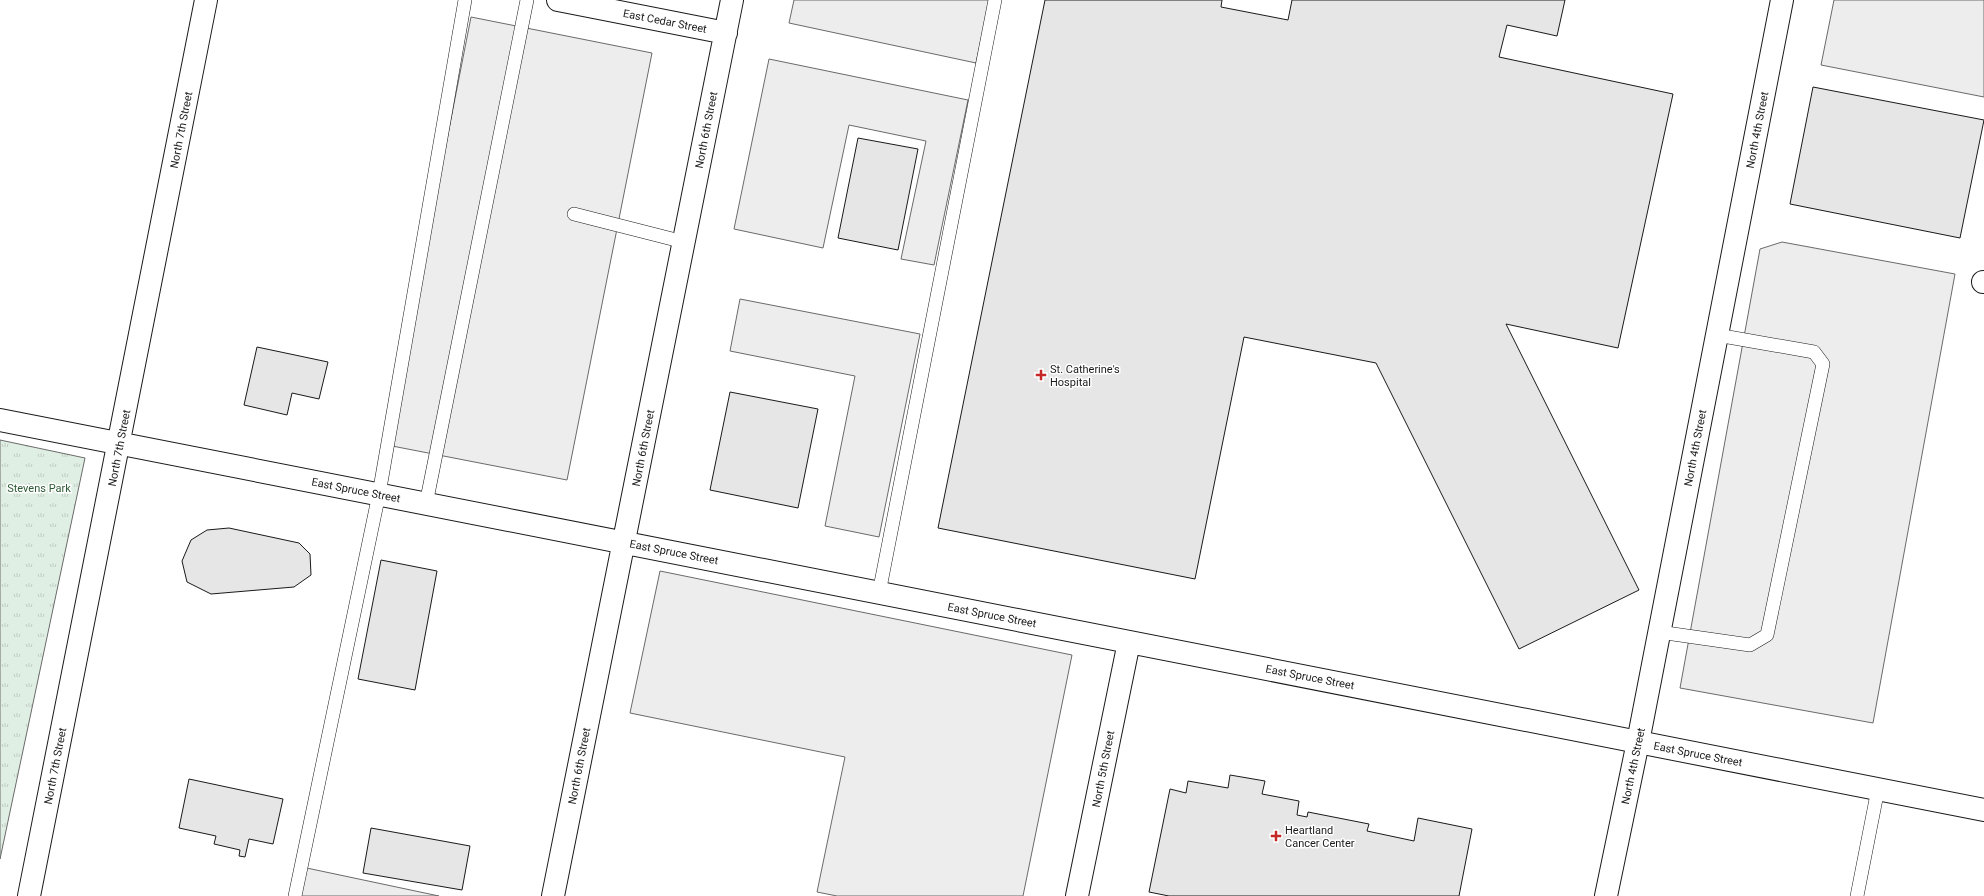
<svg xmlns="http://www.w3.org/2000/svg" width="1984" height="896" viewBox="0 0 1984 896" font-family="Roboto,sans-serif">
  <defs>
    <pattern id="grass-tufts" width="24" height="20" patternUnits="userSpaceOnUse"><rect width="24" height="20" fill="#e0efe3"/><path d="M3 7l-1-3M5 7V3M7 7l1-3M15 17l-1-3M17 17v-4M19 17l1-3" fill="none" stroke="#c0ccc2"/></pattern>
  </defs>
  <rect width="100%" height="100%" fill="#fff"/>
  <path fill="url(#grass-tufts)" stroke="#6a6a6a" d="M0 440 85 458 0 859Z"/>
  <path fill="#ededed" stroke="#6a6a6a" d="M794 0H990L976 63 789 23Z
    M1834 0H1984V97L1821 65Z
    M471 17 652 53 567 480 387 445Z
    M769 59 968 100 934 265 901 259 926 141 849 125 823 248 734 229Z
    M1782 242 1955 274 1873 723 1680 688 1760 249Z
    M740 299 920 334 879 537 825 526 855 376 730 351Z
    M660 571 1072 655 1023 896H837L817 892 845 757 630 713Z
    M302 867 439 896H296Z"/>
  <path fill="#e6e6e6" stroke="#1a1a1a" d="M1045 0H1222L1221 7 1288 20 1292 0H1565L1557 36 1507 25 1499 57 1673 94 1618 348 1506 324 1639 590 1519 649 1376 363 1244 337 1195 579 938 528Z
    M1813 87 1984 120 1960 238 1790 204Z
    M858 138 918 149 898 250 838 238Z
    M257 347 328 362 319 399 292 393 287 415 244 405Z
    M730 392 818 409 798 508 710 490Z
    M229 528 299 543 310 554 311 575 294 587 211 594 187 582 182 561 191 540 207 530Z
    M381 560 437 571 415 690 358 679Z
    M1230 775 1265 781 1262 794 1299 801 1297 815 1307 817 1308 812 1369 824 1367 831 1414 841 1418 818 1472 829 1459 896H1169L1149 892 1170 789 1186 793 1188 781 1228 788Z
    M189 779 283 799 273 844 249 839 245 857 239 856 240 850 214 844 216 836 179 828Z
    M371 828 470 846 462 890 363 873Z"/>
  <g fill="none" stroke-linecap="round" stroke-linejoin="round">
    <defs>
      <path id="service" d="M574 214 684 242
        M426 504 527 0
        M879 593 995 0
        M1659 632 1750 645 1767 635 1823 364 1814 352 1717 335
        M295 896 379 494 465 0
        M1857 896 1878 789"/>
      <path id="minor" d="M558 0 726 33
        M1983 282H1984
        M0 420 1984 810
        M29 896 206 0
        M553 896 732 0
        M1077 896 1129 642"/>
      <path id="secondary" d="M1606 896 1638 742 1782 0"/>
    </defs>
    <use href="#service" stroke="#1a1a1a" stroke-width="14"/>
    <use href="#minor" stroke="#1a1a1a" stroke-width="24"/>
    <use href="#secondary" stroke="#1a1a1a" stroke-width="24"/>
    <use href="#service" stroke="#fff" stroke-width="13"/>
    <use href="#minor" stroke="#fff" stroke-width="22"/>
    <use href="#secondary" stroke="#fff" stroke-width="22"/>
  </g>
  <g fill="#c62828" stroke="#fff" stroke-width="1.5">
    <path d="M1039 369h4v4h4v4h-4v4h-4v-4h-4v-4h4z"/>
    <path d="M1274 830h4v4h4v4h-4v4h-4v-4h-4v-4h4z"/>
  </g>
  <g text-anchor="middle" stroke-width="3" stroke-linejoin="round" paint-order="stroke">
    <g font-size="11" fill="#1a1a1a" stroke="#fff">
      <text transform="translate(665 21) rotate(11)" y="4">East Cedar Street</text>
      <text transform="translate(181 130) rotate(-79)" y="4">North 7th Street</text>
      <text transform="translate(706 130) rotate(-79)" y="4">North 6th Street</text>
      <text transform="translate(1757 130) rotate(-79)" y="4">North 4th Street</text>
      <text transform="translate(119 448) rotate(-79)" y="4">North 7th Street</text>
      <text transform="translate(643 448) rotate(-79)" y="4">North 6th Street</text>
      <text transform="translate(1695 448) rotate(-79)" y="4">North 4th Street</text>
      <text transform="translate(356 490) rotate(11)" y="4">East Spruce Street</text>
      <text transform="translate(674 552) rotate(11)" y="4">East Spruce Street</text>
      <text transform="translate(992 615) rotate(11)" y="4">East Spruce Street</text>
      <text transform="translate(1310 677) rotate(11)" y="4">East Spruce Street</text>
      <text transform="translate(1698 754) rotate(11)" y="4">East Spruce Street</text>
      <text transform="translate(55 766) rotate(-79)" y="4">North 7th Street</text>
      <text transform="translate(579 766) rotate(-79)" y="4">North 6th Street</text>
      <text transform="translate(1633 766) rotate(-78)" y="4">North 4th Street</text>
      <text transform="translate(1103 769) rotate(-79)" y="4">North 5th Street</text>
    </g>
    <g font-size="11" fill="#1a1a1a" stroke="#fff" text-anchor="start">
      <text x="1050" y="373">St. Catherine's<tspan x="1050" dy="13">Hospital</tspan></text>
      <text x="1285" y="834">Heartland<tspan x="1285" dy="13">Cancer Center</tspan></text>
    </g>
    <g font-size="11" fill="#2b5a34" stroke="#fff">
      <text x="39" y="492">Stevens Park</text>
    </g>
  </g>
</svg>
